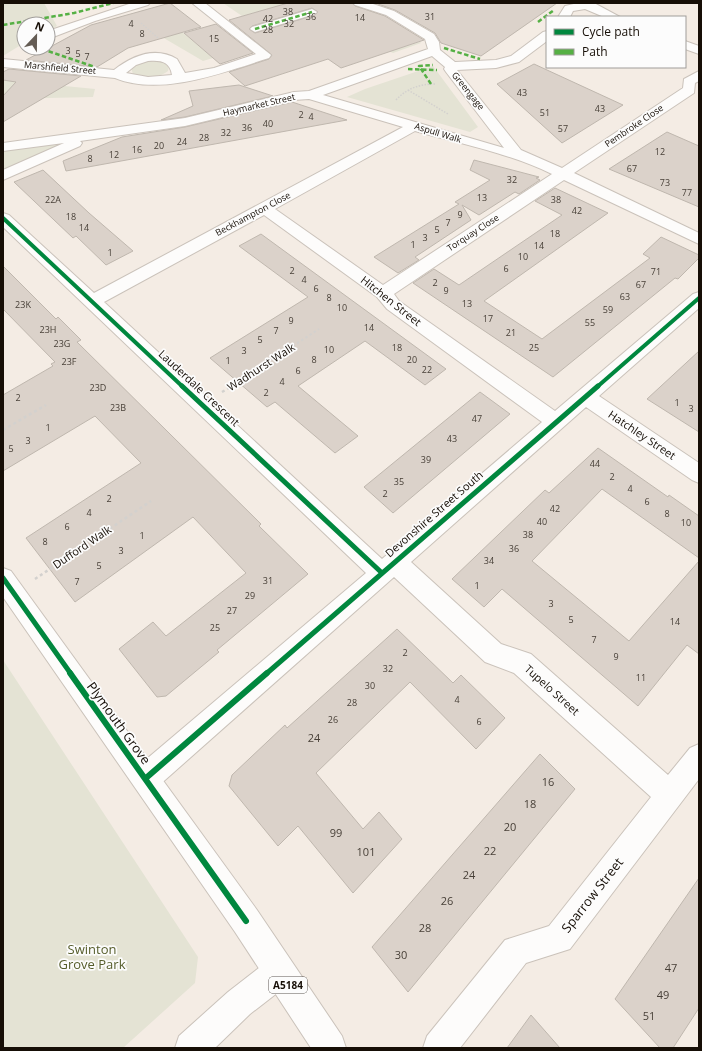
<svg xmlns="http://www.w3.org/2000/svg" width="702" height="1051" viewBox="0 0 702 1051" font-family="'Open Sans',sans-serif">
  <rect width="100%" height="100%" fill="#f4ece4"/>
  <path fill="#e4e3d4" d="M3 3H44L57 26 48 31V24H24V43L3 56Z
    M223 3H306L375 33 400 48 420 42 421 43 393 53 325 20 315 14 318 13 311 8 296 12 285 4 242 16Z
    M150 8 178 32 181 31 213 58 203 61 162 37 135 13Z
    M154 60 165 62 169 67 168 71C159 78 143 80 133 74L131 68 137 63Z
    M433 66 478 127 470 132 347 97 365 89Z
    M4 80 95 89 93 97 3 99Z
    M54 143 57 144 58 147 3 172V150Z
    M3 660 198 957 195 983 123 1048H3Z"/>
  <path fill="#dbd2ca" stroke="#bfb7ae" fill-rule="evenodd" d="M170 3 201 27 128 48 97 67 26 60 91 25Z
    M288 3H352L355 6 385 16 424 40 341 68 328 59 245 86 229 72 269 59 272 55 229 20ZM312 8 318 12 315 15 255 33 249 29 252 26Z
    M375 3H557L481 56 441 43 435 33 395 10Z
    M216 24 253 53 220 64 184 33Z
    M534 64 547 70 623 105 562 143 497 84Z
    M9 69 81 76 3 122V96L16 82 3 80V72Z
    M239 85 273 96 185 117 161 120 193 106 189 91Z
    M292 102 347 120 66 171 63 161 122 137 185 127Z
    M667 132 699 146V207L609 169Z
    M474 160 539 177 536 178 540 180 519 194 515 192 479 215 462 205 471 220 415 257 419 260 398 273 374 257 459 204 455 202 490 180 470 170Z
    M43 170 89 213 133 251 106 265 76 236 73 238 14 182Z
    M555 188 608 213 484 301 542 339 650 258 643 254 661 237 699 255V258L678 279 675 278 553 377 413 283 434 269 459 285 562 215 535 201Z
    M261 234 446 369 425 385 365 341 298 386 358 436 335 453 275 402 267 407 210 358 308 297 239 246Z
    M3 266 56 319 58 317 81 340 77 342 261 524 259 526 308 574 217 650 219 652 166 696 157 697 119 649 153 622 166 636 246 573 193 517 75 602 26 538 141 463 95 416 3 471V395L53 366 51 364 55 362 3 309Z
    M699 351V432L647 399Z
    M480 392 510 414 393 513 364 487Z
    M598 448 668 497 669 495 699 516V558L602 489 532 561 629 641 699 561V654L687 645 638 706 502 589 484 607 452 579 545 490 549 493Z
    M397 629 453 683 461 675 505 718 476 749 410 682 316 773 363 829 379 812 402 839 353 893 298 826 278 846 229 786 232 775 285 725 287 728Z
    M540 754 575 789 408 992 372 947Z
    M699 878V1008L673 1048H660L615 999Z
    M531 1015 560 1048H507Z"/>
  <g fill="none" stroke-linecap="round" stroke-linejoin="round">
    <defs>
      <path id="pedestrian" d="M312 9 317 12 315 14 255 32 250 29 252 27Z"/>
      <path id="minor" d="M132 3H150L148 5 95 21 48 39V31Z
        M192 3H205L271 55 269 58C224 72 161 97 115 78L3 67V59L114 70C132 56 155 46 177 59L185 73 214 68 256 54ZM148 61C160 60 170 61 172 75L148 77 126 73 136 65Z
        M353 3H370L394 11 434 34 439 42 440 50 455 62 496 60 511 56 543 32 547 31V41L519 62 496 68 457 70 521 150 562 168 683 88 684 79 699 71V81L695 83 694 93 574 173 699 233V244L564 180 394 294 399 301 555 411 693 294 699 292V308L599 396 699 463V483L692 480 586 407 411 562 501 644 531 654 668 775 690 748 699 744V779L570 949 526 963 460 1048H423L427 1036 505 940 549 926 651 797 514 673 485 662 394 577 156 788 146 792 136 788 132 778 136 768 366 573 3 227V213L9 215 94 293 403 127 309 99 294 100 185 126 80 141 82 143 80 146 3 180V170L64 143 3 151V143L185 118 294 92 309 91 428 49 425 39 386 15 355 5ZM432 56 445 67 444 69 446 72 504 148 323 95ZM415 131C461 144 509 153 552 174L383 285 275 209ZM264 215 377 297 387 309 542 422 382 559 104 302Z
        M578 3H594L620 17H604L585 9 573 11 570 17H558L565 6Z
        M685 41 699 46V54L685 49Z
        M279 956 290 961 295 972 290 983 250 1014 215 1048H175L179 1036 228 992 268 961Z"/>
      <path id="primary" d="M3 568 11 571 257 910 342 1036 346 1048H311L235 932 3 597Z"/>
    </defs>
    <use href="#pedestrian" stroke="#cac2ba" stroke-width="2"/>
    <use href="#minor" stroke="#cac2ba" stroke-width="2"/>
    <use href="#primary" stroke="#cac2ba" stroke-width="2"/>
    <path stroke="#d3d1ce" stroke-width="1.5" stroke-dasharray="1.5 1.5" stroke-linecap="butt" d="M141 23 158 38
      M408 90 448 114
      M396 100C407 88 420 84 436 84"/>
    <path stroke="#d3d1ce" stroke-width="2" stroke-dasharray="2.5 2.5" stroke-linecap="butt" d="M230 387 319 329"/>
    <path stroke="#d3d1ce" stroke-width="2.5" stroke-dasharray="3 3" stroke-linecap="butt" d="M222 392 232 386
      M3 430 46 405
      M35 579 151 501"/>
    <use href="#pedestrian" fill="#fdfcfb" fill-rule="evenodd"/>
    <use href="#minor" fill="#fdfcfb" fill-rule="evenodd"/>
    <use href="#primary" fill="#fdfcfb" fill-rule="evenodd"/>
    <path stroke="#55b044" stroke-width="2.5" stroke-dasharray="4.5 2.5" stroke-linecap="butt" d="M538 22 554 10
      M3 25 74 13 113 3
      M255 29 312 12
      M444 48 480 59
      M42 49 95 67
      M408 69 437 70
      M431 84 419 66 433 65"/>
    <defs>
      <path id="cycleway-far2" d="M3 218 183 387
        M597 387 699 298"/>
      <path id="cycleway-far1" d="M182 386 382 573
        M3 578 71 674
        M266 674 598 386"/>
      <path id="cycleway" d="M70 673 246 921
        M146 778 267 673"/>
    </defs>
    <use href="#cycleway-far2" stroke="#fcfcfc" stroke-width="6"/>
    <use href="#cycleway-far1" stroke="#fcfcfc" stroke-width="8"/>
    <use href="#cycleway" stroke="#fcfcfc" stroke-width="9"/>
    <use href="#cycleway-far2" stroke="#00873e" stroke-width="4"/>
    <use href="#cycleway-far1" stroke="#00873e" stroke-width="5"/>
    <use href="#cycleway" stroke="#00873e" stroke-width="6"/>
  </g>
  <g text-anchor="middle" stroke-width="3.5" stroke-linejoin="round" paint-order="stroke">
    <g font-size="9" fill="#484038">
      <text x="288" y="15">38</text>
      <text x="311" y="20">36</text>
      <text x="430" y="20">31</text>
      <text x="360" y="21">14</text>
      <text x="268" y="22">42</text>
      <text x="131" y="27">4</text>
      <text x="289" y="27">32</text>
      <text x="268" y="33">28</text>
      <text x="142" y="37">8</text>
      <text x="214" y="42">15</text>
      <text x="68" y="54">3</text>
      <text x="78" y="57">5</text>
      <text x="87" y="60">7</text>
      <text x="522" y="96">43</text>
      <text x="600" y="112">43</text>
      <text x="545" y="116">51</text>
      <text x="301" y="118">2</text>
      <text x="311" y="120">4</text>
      <text x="268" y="127">40</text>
      <text x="247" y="131">36</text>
      <text x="563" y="132">57</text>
      <text x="226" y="136">32</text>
      <text x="204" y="141">28</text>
      <text x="182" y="145">24</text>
      <text x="159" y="149">20</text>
      <text x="137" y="153">16</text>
      <text x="660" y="155">12</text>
      <text x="114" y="158">12</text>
      <text x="90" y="162">8</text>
      <text x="632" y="172">67</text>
      <text x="512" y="183">32</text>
      <text x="665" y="186">73</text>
      <text x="687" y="196">77</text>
      <text x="482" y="201">13</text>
      <text x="53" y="203">22A</text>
      <text x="556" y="203">38</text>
      <text x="577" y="214">42</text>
      <text x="460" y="218">9</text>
      <text x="71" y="220">18</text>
      <text x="448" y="226">7</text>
      <text x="84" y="231">14</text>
      <text x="437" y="233">5</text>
      <text x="555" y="237">18</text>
      <text x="425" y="241">3</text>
      <text x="413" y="248">1</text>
      <text x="539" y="249">14</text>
      <text x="110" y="256">1</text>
      <text x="523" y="260">10</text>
      <text x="506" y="272">6</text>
      <text x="292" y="274">2</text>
      <text x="656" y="275">71</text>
      <text x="304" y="283">4</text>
      <text x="435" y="286">2</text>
      <text x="641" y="288">67</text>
      <text x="316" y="292">6</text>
      <text x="446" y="294">9</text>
      <text x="625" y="300">63</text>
      <text x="329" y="301">8</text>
      <text x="467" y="307">13</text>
      <text x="23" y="308">23K</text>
      <text x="342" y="311">10</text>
      <text x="608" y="313">59</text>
      <text x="488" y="322">17</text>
      <text x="291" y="324">9</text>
      <text x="590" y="326">55</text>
      <text x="369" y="331">14</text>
      <text x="48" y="333">23H</text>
      <text x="276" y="334">7</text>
      <text x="511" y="336">21</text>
      <text x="260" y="343">5</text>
      <text x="62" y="347">23G</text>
      <text x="397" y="351">18</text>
      <text x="534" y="351">25</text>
      <text x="329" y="353">10</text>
      <text x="244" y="354">3</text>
      <text x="314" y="363">8</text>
      <text x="412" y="363">20</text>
      <text x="228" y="364">1</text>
      <text x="69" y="365">23F</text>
      <text x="427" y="373">22</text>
      <text x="298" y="374">6</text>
      <text x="282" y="385">4</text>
      <text x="98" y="391">23D</text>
      <text x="266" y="396">2</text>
      <text x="18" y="401">2</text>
      <text x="677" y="406">1</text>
      <text x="118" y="411">23B</text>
      <text x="691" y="412">3</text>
      <text x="477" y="422">47</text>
      <text x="48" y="431">1</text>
      <text x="452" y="442">43</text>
      <text x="28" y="444">3</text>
      <text x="11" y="452">5</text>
      <text x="426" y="463">39</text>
      <text x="595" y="467">44</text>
      <text x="612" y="480">2</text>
      <text x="399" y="485">35</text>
      <text x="630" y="492">4</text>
      <text x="385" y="497">2</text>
      <text x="109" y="502">2</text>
      <text x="647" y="505">6</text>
      <text x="555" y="512">42</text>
      <text x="89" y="516">4</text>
      <text x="667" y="517">8</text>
      <text x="542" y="525">40</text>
      <text x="686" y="526">10</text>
      <text x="67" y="530">6</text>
      <text x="528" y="538">38</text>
      <text x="142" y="539">1</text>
      <text x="45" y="545">8</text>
      <text x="514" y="552">36</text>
      <text x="121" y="554">3</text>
      <text x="489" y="564">34</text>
      <text x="99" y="569">5</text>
      <text x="268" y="584">31</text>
      <text x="77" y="585">7</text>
      <text x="477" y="589">1</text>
      <text x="250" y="599">29</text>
      <text x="551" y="607">3</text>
      <text x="232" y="614">27</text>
      <text x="571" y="623">5</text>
      <text x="675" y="625">14</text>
      <text x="215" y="631">25</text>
      <text x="594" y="643">7</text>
      <text x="405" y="656">2</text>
      <text x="616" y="660">9</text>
      <text x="388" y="672">32</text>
      <text x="641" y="681">11</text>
      <text x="370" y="689">30</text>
      <text x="457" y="703">4</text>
      <text x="352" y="706">28</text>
      <text x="333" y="723">26</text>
      <text x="479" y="725">6</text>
    </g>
    <g font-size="9" fill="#160e06" stroke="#fcfcfc">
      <text transform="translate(60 68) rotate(5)" y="3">Marshfield Street</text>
      <text transform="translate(468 91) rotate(51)" y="3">Greengage</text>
      <text transform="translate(259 105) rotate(-13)" y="3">Haymarket Street</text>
      <text transform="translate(634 126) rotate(-34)" y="3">Pembroke Close</text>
      <text transform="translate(438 133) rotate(17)" y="3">Aspull Walk</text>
      <text transform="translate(253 214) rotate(-28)" y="3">Beckhampton Close</text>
      <text transform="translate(473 233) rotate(-33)" y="3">Torquay Close</text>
    </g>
    <rect fill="#fcfcfc" stroke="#5b5550" stroke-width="1" x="269" y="977" width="38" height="16" rx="3"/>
    <g font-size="10" font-weight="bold" fill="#160e06">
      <text x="288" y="989">A5184</text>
    </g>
    <g font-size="11" fill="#160e06" stroke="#fcfcfc">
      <text transform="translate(391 301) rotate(38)" y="4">Hitchen Street</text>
      <text transform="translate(261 367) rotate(-33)" y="4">Wadhurst Walk</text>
      <text transform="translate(199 388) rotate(43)" y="4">Lauderdale Crescent</text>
      <text transform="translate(642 435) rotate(34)" y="4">Hatchley Street</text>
      <text transform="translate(434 514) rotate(-41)" y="4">Devonshire Street South</text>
      <text transform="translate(82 547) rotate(-34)" y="4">Dufford Walk</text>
      <text transform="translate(552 690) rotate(42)" y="4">Tupelo Street</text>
    </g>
    <g font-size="11" fill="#484038">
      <text x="314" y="742">24</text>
      <text x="548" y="786">16</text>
      <text x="530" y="808">18</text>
      <text x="510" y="831">20</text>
      <text x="336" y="837">99</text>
      <text x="490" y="855">22</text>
      <text x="366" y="856">101</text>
      <text x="469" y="879">24</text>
      <text x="447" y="905">26</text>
      <text x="425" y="932">28</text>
      <text x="401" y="959">30</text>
      <text x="671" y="972">47</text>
      <text x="663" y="999">49</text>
      <text x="649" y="1020">51</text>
    </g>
    <g font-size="13" fill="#160e06" stroke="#fcfcfc">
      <text transform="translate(119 723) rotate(54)" y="5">Plymouth Grove</text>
      <text transform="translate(592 895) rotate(-52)" y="5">Sparrow Street</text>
    </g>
    <g font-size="13" fill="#565d2b" stroke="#fcfcfc">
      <text x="92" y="954">Swinton<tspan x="92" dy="15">Grove Park</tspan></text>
    </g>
  </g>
  <rect width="702" height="1051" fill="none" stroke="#160e06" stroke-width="8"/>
  <rect x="546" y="16" width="140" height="52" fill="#fcfcfc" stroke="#a09d9a"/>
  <rect x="554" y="29" width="20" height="6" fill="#00873e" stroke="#a09d9a"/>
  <text x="582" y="36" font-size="12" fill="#160e06">Cycle path</text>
  <rect x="554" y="49" width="20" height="6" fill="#55b044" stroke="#a09d9a"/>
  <text x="582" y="56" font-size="12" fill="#160e06">Path</text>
  <g transform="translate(36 36) rotate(22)"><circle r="19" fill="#fcfcfc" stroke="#a09d9a"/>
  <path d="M0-3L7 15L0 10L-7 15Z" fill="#645c54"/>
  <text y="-6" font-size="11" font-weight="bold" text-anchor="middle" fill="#160e06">N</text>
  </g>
</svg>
